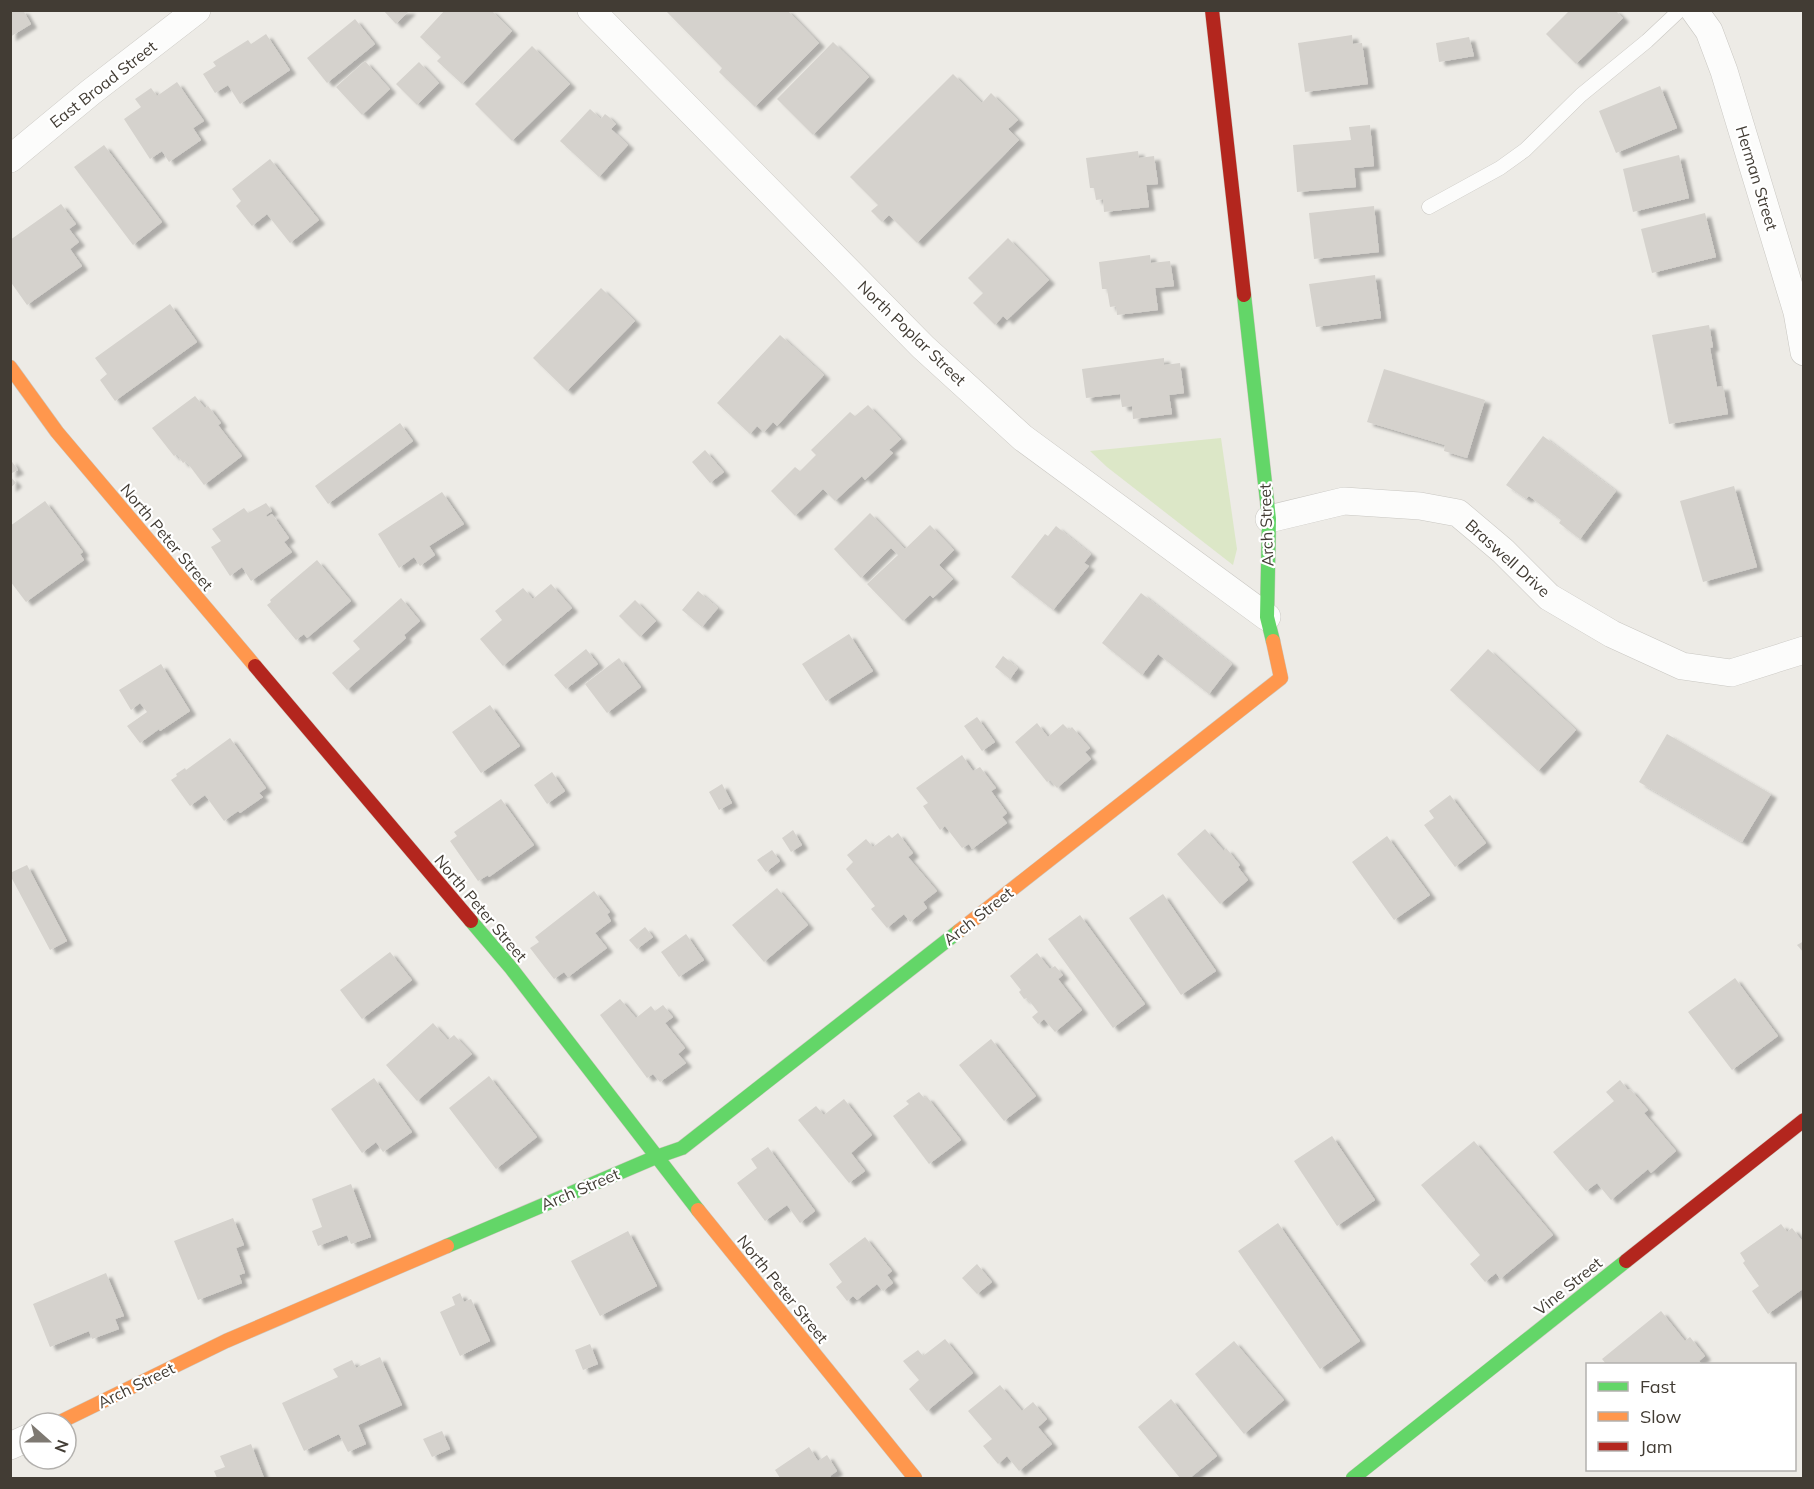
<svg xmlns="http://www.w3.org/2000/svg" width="1814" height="1489" viewBox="0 0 1814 1489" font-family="Mulish,sans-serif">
  <defs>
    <filter id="shadow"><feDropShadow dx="6" dy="4" stdDeviation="1.5" flood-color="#0004"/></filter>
  </defs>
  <rect width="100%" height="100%" fill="#edebe6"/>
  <path fill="#dce7c7" d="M1221 438 1237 549 1233 565 1107 467 1090 451Z"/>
  <path fill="#d5d2cd" filter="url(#shadow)" d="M10 10H23L31 24 10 37Z
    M383 10H410L396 24Z
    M445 10H491L512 31 462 84 437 61 441 57 420 37Z
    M665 10H787L819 43 755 107 719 72 722 68Z
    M1570 10H1615L1623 18 1576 64 1546 34Z
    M355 19 375 44 327 83 307 58Z
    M266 34 290 70 240 104 228 85 215 93 203 74 216 66 213 62 248 40 251 44Z
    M1352 35 1353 44 1362 43 1368 84 1305 92 1298 43Z
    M1469 37 1474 56 1439 62 1436 43Z
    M833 42 869 77 813 135 777 99Z
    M532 46 570 84 512 141 475 104Z
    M365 61 390 89 362 115 336 87Z
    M419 62 439 83 417 105 396 84Z
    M953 74 982 103 991 93 1018 120 1008 129 1019 140 917 243 889 215 882 222 871 211 878 205 850 177Z
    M177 82 204 121 193 128 201 140 169 162 162 151 150 159 124 119 141 107 135 99 151 88 157 96Z
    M1660 86 1677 128 1616 153 1599 111Z
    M590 109 601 119 605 114 609 117 616 124 611 129 628 145 599 177 560 141Z
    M1370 125 1374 166 1354 168 1356 187 1297 192 1293 145 1351 140 1349 127Z
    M104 145 162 222 133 245 74 167Z
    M1138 151 1139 158 1154 156 1158 184 1146 185 1149 207 1104 212 1103 199 1096 200 1094 188H1090L1086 158Z
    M1679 155 1689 198 1633 212 1623 169Z
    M270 159 319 220 290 243 267 214 252 226 236 206 241 201 232 189Z
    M61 204 76 224 69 229 79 242 70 249 82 266 27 305 10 281V240Z
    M1374 206 1379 252 1314 259 1309 213Z
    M1705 213 1716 257 1652 273 1641 229Z
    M1008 238 1049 280 1007 320 1003 316 995 325 973 303 983 293 968 278Z
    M1150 255 1151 263 1170 261 1174 286 1155 288 1158 310 1117 315 1116 306 1110 307 1107 289H1102L1099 262Z
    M1375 275 1381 318 1316 327 1309 284Z
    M601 288 635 321 567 391 533 358Z
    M170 304 197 342 115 401 100 380 107 374 95 358Z
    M1709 325 1713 347 1710 348 1717 387 1723 386 1728 414 1669 424 1652 335Z
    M780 335 824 375 777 426 773 422 764 432 757 426 750 434 717 403Z
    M1164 358V365L1180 363 1184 393 1169 395 1172 414 1133 419 1132 406 1122 407 1120 394 1086 398 1082 369Z
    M1384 369 1485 400 1467 458 1444 451 1445 445 1367 422Z
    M195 396 205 408 208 406 221 423 218 425 242 456 204 485 186 461 183 463 177 454 174 456 152 428Z
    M868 405 901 439 889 450 893 453 865 480 862 476 835 501 823 489 795 516 771 491 795 467 800 471 816 455 811 450 850 412 855 416Z
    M400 423 413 441 328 504 315 486Z
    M1543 436 1616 491 1580 539 1559 523 1561 520 1529 496 1526 499 1506 485Z
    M705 450 724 472 710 483 692 462Z
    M10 459 18 470 10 474Z
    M10 476 16 483 10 488Z
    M1734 486 1757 567 1703 582 1680 501Z
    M442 492 464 524 429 546 435 555 420 566 414 557 399 568 378 534Z
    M45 501 83 552 80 554 84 560 26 602 10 581V526Z
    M266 503 272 511 266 515 267 517 272 514 289 538 284 542 292 552 251 581 242 567 230 576 211 547 221 541 212 529 244 508 248 513Z
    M870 513 905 549 930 525 954 550 939 565 953 579 933 598 930 595 903 621 867 584 898 555 891 548 861 578 834 549Z
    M1056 526 1091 554 1084 563 1089 566 1053 610 1011 577 1045 534 1048 536Z
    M317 560 351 601 307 638 304 634 296 640 267 605 271 602 270 600Z
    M551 584 572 608 503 666 480 639 502 620 495 611 523 588 533 599Z
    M698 591 718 608 702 627 682 610Z
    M1141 593 1232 664 1209 694 1158 654 1142 675 1102 643Z
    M401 598 420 621 404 635 406 638 347 690 332 673 360 649 353 641Z
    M635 600 656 621 640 637 619 616Z
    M849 634 873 671 826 701 802 664Z
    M586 649 598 664 566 689 554 675Z
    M1488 649 1576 730 1538 771 1450 690Z
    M1003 656 1018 668 1010 679 995 667Z
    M619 658 641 687 607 713 585 684Z
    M161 664 190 711 160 731 159 729 140 743 127 726 147 712 140 703 131 710 119 690Z
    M490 705 520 746 481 773 452 732Z
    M977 717 995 742 982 751 964 726Z
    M1037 723 1048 737 1063 724 1069 730 1072 727 1090 748 1085 752 1091 759 1057 788 1050 780 1047 782 1015 742Z
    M1667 734 1771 794 1742 842 1639 782Z
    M230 738 266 788 259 793 263 797 240 813 238 811 224 821 205 795 190 806 171 780 177 776 176 774 185 768 186 770Z
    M962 755 973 771 980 767 996 788 991 791 1007 813 1002 817 1007 823 972 849 969 844 962 848 945 826 940 830 923 806 928 803 916 788Z
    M552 772 565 791 547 804 534 785Z
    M722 784 732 803 719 810 709 792Z
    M1450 795 1486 843 1455 867 1424 825 1434 818 1429 811Z
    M501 799 534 845 489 877 488 875 478 881 450 841 457 836 454 832Z
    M1205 829 1224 851 1226 848 1240 865 1238 867 1248 880 1220 904 1177 854Z
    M793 830 802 845 791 852 782 838Z
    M898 833 913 853 908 857 937 891 923 902 927 908 910 922 904 914 887 928 871 909 875 906 846 869 853 862 847 855 866 839 873 847 889 835 892 838Z
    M1387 836 1430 895 1394 920 1352 862Z
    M772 850 780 861 766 872 757 860Z
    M27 865 67 941 50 950 10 875V873Z
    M777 888 808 925 764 962 732 925Z
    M594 891 610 912 607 914 611 921 595 933 607 948 568 977 564 972 554 979 530 948 539 942 535 937Z
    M1163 894 1216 971 1181 995 1129 918Z
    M1080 915 1145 1004 1113 1028 1048 939Z
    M645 927 653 937 637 949 629 940Z
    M686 934 704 960 679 977 661 952Z
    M1804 941V953L1797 945Z
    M390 952 412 980 362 1019 340 990Z
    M1037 953 1050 969 1055 966 1063 975 1058 979 1082 1010 1055 1032 1044 1019 1038 1024 1032 1017 1038 1012 1027 998 1024 999 1019 992 1021 990 1010 976Z
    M1735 978 1778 1036 1732 1070 1688 1012Z
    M620 999 636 1018 651 1006 655 1011 663 1005 673 1017 665 1023 685 1048 678 1054 686 1063 660 1082 653 1074 647 1078 600 1015Z
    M433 1023 448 1040 454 1035 472 1054 417 1101 386 1065Z
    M991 1039 1036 1096 1004 1121 959 1065Z
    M489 1076 537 1137 496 1169 449 1108Z
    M374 1078 412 1132 383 1152 376 1142 362 1153 331 1109Z
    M1620 1080 1628 1090 1630 1089 1648 1110 1644 1113 1676 1151 1651 1173 1648 1169 1611 1200 1597 1183 1586 1191 1553 1152 1614 1101 1606 1092Z
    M919 1092 924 1098 927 1097 961 1140 929 1164 893 1116 909 1104 906 1101Z
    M844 1099 872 1135 851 1153 865 1171 849 1183 798 1120 816 1106 824 1115Z
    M1332 1136 1375 1200 1337 1226 1294 1161Z
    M1474 1141 1553 1235 1500 1279 1496 1273 1485 1282 1470 1264 1480 1255 1421 1185Z
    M768 1147 815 1211 800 1223 787 1205 765 1221 737 1183 757 1168 751 1159Z
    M351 1184 371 1237 351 1244 347 1235 318 1246 312 1231 322 1227 312 1199Z
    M233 1218 244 1245 236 1248 245 1273 239 1275 242 1283 198 1300 174 1241Z
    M1278 1223 1360 1341 1320 1369 1238 1251Z
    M1781 1224 1787 1232 1792 1228 1804 1243V1288L1768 1314 1752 1291 1759 1286 1743 1263 1745 1261 1740 1253Z
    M628 1231 657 1286 600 1316 571 1261Z
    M865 1237 892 1271 887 1275 893 1283 883 1291 877 1284 857 1300 853 1296 847 1301 836 1287 842 1282 829 1264Z
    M977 1264 992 1282 977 1294 962 1278Z
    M106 1273 124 1316 115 1319 119 1329 92 1339 89 1331 50 1347 33 1304Z
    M460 1293 464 1302 471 1299 490 1341 460 1356 440 1312 455 1305 452 1297Z
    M1661 1311 1685 1341 1690 1337 1705 1356 1699 1361 1702 1364H1606L1602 1359Z
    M945 1339 973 1373 927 1411 909 1389 919 1380 903 1361 918 1350 923 1356Z
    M1234 1341 1284 1400 1244 1434 1195 1374Z
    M590 1344 598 1364 583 1370 575 1350Z
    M380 1357 402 1405 358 1425 366 1444 348 1452 339 1434 304 1451 282 1403 338 1377 333 1369 352 1360 356 1368Z
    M1000 1385 1022 1411 1033 1402 1047 1419 1038 1427 1052 1444 1019 1471 1007 1456 998 1464 983 1446 992 1439 968 1411Z
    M1171 1399 1217 1456 1190 1478H1180L1138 1427Z
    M442 1431 450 1449 432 1457 423 1439Z
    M251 1444 264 1478H217L214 1471 225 1467 220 1456Z
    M809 1447 818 1461 827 1455 837 1471 830 1476 832 1478H780L775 1470Z"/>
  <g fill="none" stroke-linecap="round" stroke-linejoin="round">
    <defs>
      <path id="lane" d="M1429 207 1500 168 1525 150 1581 95 1647 41 1680 10"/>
      <path id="street" d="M591 10 923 347 1023 438 1267 617
        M1694 10 1709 31 1724 71 1797 312 1804 352
        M10 159 91 92 197 10
        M1269 519 1344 501 1420 506 1458 513 1503 551 1549 597 1612 634 1682 666 1731 673 1804 650
        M10 1446 30 1437"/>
      <path id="fast" d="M1244 295 1269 519 1267 617 1273 641
        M471 921 511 968 698 1210
        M447 1246 656 1157 682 1148 959 931
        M1353 1478 1626 1261"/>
      <path id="slow" d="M10 367 57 432 255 666
        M959 931 1281 678 1273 641
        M698 1210 915 1478
        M58 1423 226 1341 447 1246"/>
      <path id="jam" d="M1212 10 1244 295
        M255 666 471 921
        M1626 1261 1804 1120"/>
    </defs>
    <use href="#lane" stroke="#c9c7c2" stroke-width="15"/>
    <use href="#street" stroke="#c9c7c2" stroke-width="28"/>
    <use href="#fast" stroke="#ccc7be" stroke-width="15"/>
    <use href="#slow" stroke="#ccc7be" stroke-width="15"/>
    <use href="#jam" stroke="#ccc7be" stroke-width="15"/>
    <use href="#lane" stroke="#fcfcfb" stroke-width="14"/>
    <use href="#street" stroke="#fcfcfb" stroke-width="27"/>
    <use href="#fast" stroke="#63d668" stroke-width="14"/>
    <use href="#slow" stroke="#ff974d" stroke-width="14"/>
    <use href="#jam" stroke="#b3261e" stroke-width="14"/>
  </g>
  <g text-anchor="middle" stroke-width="4.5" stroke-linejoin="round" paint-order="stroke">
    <g font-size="16" fill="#423c34" stroke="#fff">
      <text transform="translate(103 84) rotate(-38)" y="6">East Broad Street</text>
      <text transform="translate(1757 178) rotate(73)" y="6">Herman Street</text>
      <text transform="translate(912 333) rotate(44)" y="6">North Poplar Street</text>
      <text transform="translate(1266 525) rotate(-92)" y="6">Arch Street</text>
      <text transform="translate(167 537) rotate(50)" y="6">North Peter Street</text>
      <text transform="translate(1508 558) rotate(42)" y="6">Braswell Drive</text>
      <text transform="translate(481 908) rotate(50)" y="6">North Peter Street</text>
      <text transform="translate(978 916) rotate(-38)" y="6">Arch Street</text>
      <text transform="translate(580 1189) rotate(-23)" y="6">Arch Street</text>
      <text transform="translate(1568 1286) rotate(-39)" y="6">Vine Street</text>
      <text transform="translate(783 1289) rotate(51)" y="6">North Peter Street</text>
      <text transform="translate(136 1385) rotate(-26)" y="6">Arch Street</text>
    </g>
  </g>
  <rect width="1814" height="1489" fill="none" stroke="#423c34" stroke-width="24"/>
  <rect x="1586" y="1363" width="210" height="108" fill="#ffffff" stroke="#b3b1ae" stroke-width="1.5"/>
  <rect x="1598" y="1382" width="30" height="9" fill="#63d668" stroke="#b3b1ae" stroke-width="1.5"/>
  <text x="1640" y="1393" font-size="18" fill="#423c34">Fast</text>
  <rect x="1598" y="1412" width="30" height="9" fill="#ff974d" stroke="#b3b1ae" stroke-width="1.5"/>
  <text x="1640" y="1423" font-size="18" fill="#423c34">Slow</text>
  <rect x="1598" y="1442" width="30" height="9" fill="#b3261e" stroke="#b3b1ae" stroke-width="1.5"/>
  <text x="1640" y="1453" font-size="18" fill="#423c34">Jam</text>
  <g transform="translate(48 1441) rotate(111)"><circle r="28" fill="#ffffff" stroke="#b3b1ae" stroke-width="1.5"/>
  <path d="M0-4.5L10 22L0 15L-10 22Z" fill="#7e7972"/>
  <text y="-9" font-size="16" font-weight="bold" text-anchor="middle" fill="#423c34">N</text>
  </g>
</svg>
